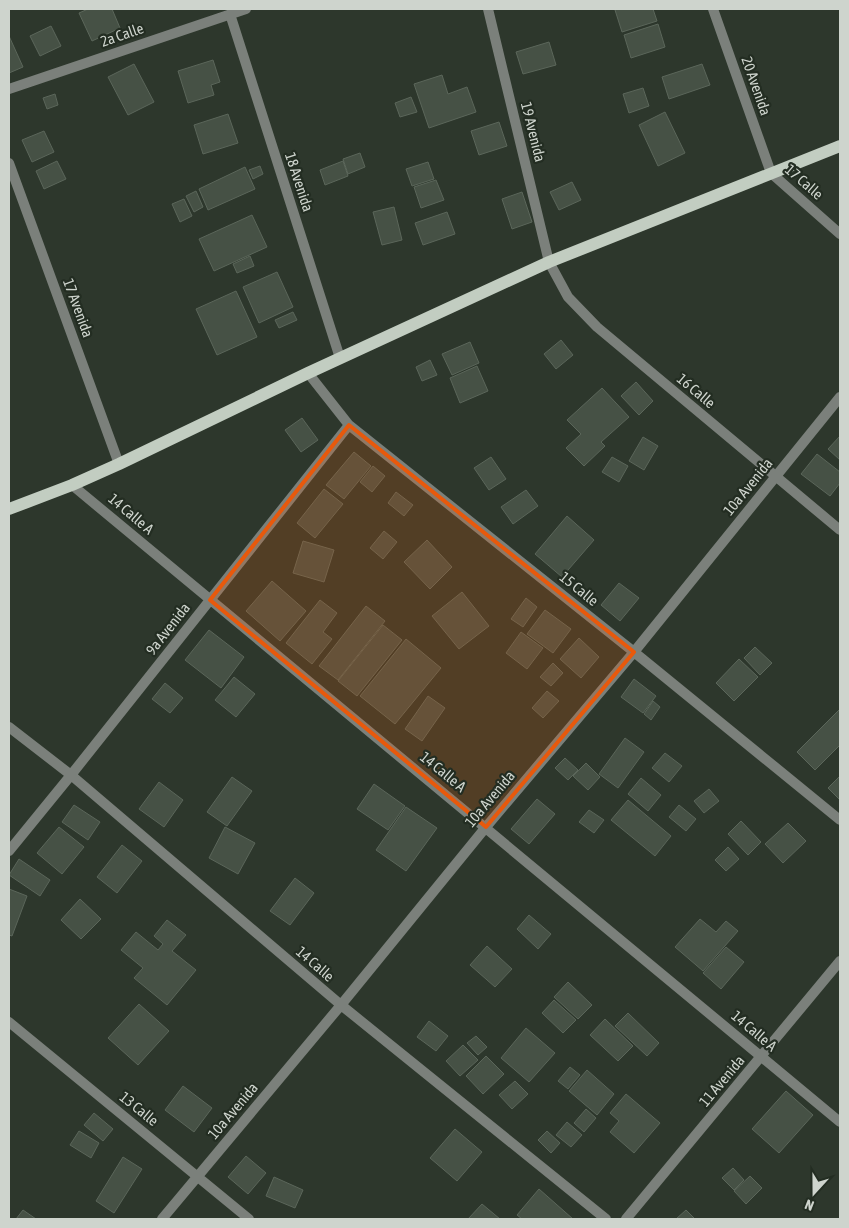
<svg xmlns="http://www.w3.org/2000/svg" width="849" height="1228" viewBox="0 0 849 1228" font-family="'Asap Condensed',sans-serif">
  <rect width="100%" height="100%" fill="#2d372c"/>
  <path fill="#465145" stroke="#5b665a" d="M88 9H112L120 28 92 41 79 13Z
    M618 9H653L657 21 622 32 615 10Z
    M658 24 665 47 631 58 624 35Z
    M51 26 61 46 40 56 30 36Z
    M9 36 23 67 9 73Z
    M549 42 556 65 523 74 516 52Z
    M213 60 220 82 211 85 214 95 188 103 178 71Z
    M134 64 154 102 128 115 108 77Z
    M702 64 710 85 669 99 662 77Z
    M442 75 448 94 467 87 476 112 429 128 414 84Z
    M643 88 649 106 629 113 623 94Z
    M55 94 58 105 47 109 43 98Z
    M411 97 417 112 400 117 395 103Z
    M665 112 685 153 658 166 639 125Z
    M228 114 238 143 203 154 194 125Z
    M499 122 507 146 479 155 471 131Z
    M44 131 54 152 32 162 22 140Z
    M360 153 365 167 348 174 343 159Z
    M57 161 66 179 44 189 36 171Z
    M343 161 348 176 325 185 320 170Z
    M428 162 434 179 412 186 406 169Z
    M260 166 263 174 253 179 249 170Z
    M245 167 255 189 208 210 199 189Z
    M436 180 444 200 421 208 414 187Z
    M572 182 581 200 559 210 550 192Z
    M196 191 203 207 194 212 186 196Z
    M522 192 532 222 512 229 502 199Z
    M184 199 192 216 180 222 172 204Z
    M394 207 402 240 382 245 373 212Z
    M447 212 455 234 423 245 415 223Z
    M252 215 267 247 214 271 199 239Z
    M250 256 254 266 237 273 233 264Z
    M277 272 293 307 259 323 243 287Z
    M236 291 257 337 217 355 196 309Z
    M293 312 297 320 279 328 275 320Z
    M561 340 573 355 556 369 544 354Z
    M470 342 479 363 452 375 442 354Z
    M430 360 437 375 422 381 416 367Z
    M477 366 488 391 460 403 450 378Z
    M636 382 653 401 639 415 621 396Z
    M602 388 629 417 601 442 605 446 584 466 566 448 581 434 567 420Z
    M302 418 318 440 301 452 285 430Z
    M840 436V460L828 449Z
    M643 437 658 446 644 470 629 461Z
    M354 452 371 466 344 499 326 485Z
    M817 454 840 472V483L830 496 801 474Z
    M491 457 506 479 489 490 474 468Z
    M612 457 628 466 619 482 602 472Z
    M373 466 385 476 372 492 360 482Z
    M324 489 343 504 315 538 297 523Z
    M526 490 538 506 513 524 501 507Z
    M396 492 413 505 404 516 388 503Z
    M567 516 594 540 562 577 535 554Z
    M384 531 397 542 383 559 370 548Z
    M427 540 452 567 430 589 404 562Z
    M303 541 334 550 324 582 293 573Z
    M272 581 306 611 280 641 246 611Z
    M619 583 639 598 620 621 601 605Z
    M462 592 489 626 459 649 432 616Z
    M526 598 537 607 523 627 511 619Z
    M320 600 337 613 323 632 332 639 312 664 286 643Z
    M366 606 385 621 338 680 319 666Z
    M545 610 571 629 553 653 527 634Z
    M383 625 402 640 357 696 338 681Z
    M209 630 244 657 221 688 185 660Z
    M521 632 543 648 527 669 506 653Z
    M579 638 599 657 581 678 560 659Z
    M406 639 441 668 395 724 360 696Z
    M755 647 772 663 760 675 744 658Z
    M739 659 758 677 734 701 716 683Z
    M553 663 563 673 551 686 540 677Z
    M234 677 255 694 236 717 215 700Z
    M634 679 656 696 643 713 621 697Z
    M165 683 183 698 170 713 152 699Z
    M547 691 559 701 543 718 532 708Z
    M428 696 445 708 422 741 405 729Z
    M653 701 660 707 651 720 644 714Z
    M840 709V745L815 770 797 752Z
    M625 738 644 752 618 788 599 774Z
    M665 753 682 766 669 782 652 768Z
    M565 758 578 770 568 780 555 768Z
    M586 763 600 777 588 790 573 776Z
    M840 776V800L828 788Z
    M232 777 252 791 227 826 207 812Z
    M641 778 661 795 648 811 628 794Z
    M159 782 183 800 164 827 139 809Z
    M374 784 405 806 388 830 357 809Z
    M709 789 719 801 704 813 694 801Z
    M537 799 555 814 529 844 511 829Z
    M628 800 671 836 655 856 611 820Z
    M74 805 100 822 88 840 62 822Z
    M679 805 696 819 686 831 669 817Z
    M406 807 437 828 406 871 376 850Z
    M589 810 604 820 594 833 579 822Z
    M741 821 761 842 748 855 728 834Z
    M788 823 806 841 783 863 765 844Z
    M59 827 84 847 62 874 37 853Z
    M225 827 255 843 238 874 209 858Z
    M122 845 142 861 117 893 97 877Z
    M728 847 739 859 726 871 715 860Z
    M19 859 50 880 40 896 9 875Z
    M295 878 314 893 290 925 270 911Z
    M9 889 27 896 12 936 9 935Z
    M80 899 101 919 81 939 61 920Z
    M529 915 551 934 538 949 517 929Z
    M700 919 716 932 726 921 738 931 703 971 675 947Z
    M167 920 186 935 172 951 196 970 167 1005 134 978 143 968 121 950 136 932 158 950 163 944 154 936Z
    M487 946 512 969 495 987 470 965Z
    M726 947 744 962 721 989 703 973Z
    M568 982 592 1005 578 1019 554 997Z
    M554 1000 576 1020 563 1033 542 1013Z
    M139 1004 169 1031 138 1065 108 1038Z
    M628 1013 659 1043 647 1056 615 1026Z
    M605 1019 633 1046 618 1061 590 1035Z
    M429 1021 448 1036 436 1051 417 1037Z
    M526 1028 555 1053 529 1082 501 1058Z
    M476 1036 487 1047 478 1055 467 1043Z
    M463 1045 478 1060 460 1076 446 1061Z
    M486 1056 504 1074 483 1094 466 1076Z
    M570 1067 580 1075 568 1089 558 1081Z
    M587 1070 614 1094 597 1115 569 1091Z
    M515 1081 528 1094 512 1109 499 1095Z
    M183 1086 212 1108 194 1132 165 1110Z
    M786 1091 813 1115 779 1153 752 1129Z
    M626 1094 660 1123 634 1153 610 1132 619 1121 610 1113Z
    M586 1109 596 1118 584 1132 574 1123Z
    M94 1113 113 1129 103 1141 84 1125Z
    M567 1122 582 1135 571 1147 556 1135Z
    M455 1129 482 1152 457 1181 430 1158Z
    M79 1131 99 1143 91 1158 70 1145Z
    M547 1131 560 1143 551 1153 538 1140Z
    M246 1156 266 1173 248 1194 228 1177Z
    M123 1157 142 1169 114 1213 96 1201Z
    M733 1168 744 1180 734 1190 722 1178Z
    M750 1176 762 1188 746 1204 734 1191Z
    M274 1177 303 1190 295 1208 266 1196Z
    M539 1189 573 1219H522L517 1215Z
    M482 1204 500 1219H468Z
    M23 1210 36 1219H16Z
    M686 1210 695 1219H676Z"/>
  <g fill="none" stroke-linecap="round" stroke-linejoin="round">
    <path stroke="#7b807b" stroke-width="10" d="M488 9 549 262 568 297 597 327 840 530
      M713 9 771 173 840 234
      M230 14 340 358
      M9 89 246 9
      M9 163 119 464
      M308 373 349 425 634 652 840 820
      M72 485 840 1122
      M9 727 71 775 341 1005 606 1219
      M9 851 71 775 349 425
      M9 1022 249 1219
      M162 1219 341 1005 486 827 634 652 840 397"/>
    <path stroke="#7b807b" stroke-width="10" d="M626 1219 840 961"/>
    <path stroke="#c2cdc1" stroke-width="12" d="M9 509 72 485 119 464 308 373 549 262 840 146"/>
  </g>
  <path fill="#e8590c" fill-opacity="0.2" stroke="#e8590c" stroke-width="4" stroke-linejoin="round" d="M349 425 634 652 486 827 210 600Z"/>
  <g text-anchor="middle" stroke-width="4.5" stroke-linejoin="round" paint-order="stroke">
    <g font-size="15" fill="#ced4cd" stroke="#232d22">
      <text transform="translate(122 35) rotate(-19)" y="5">2a Calle</text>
      <text transform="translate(756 86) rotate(71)" y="5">20 Avenida</text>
      <text transform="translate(533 132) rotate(76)" y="5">19 Avenida</text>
      <text transform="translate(299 182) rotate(72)" y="5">18 Avenida</text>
      <text transform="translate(804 182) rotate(41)" y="5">17 Calle</text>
      <text transform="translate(78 308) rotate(70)" y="5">17 Avenida</text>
      <text transform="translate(696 391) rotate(40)" y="5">16 Calle</text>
      <text transform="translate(748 487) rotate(-51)" y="5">10a Avenida</text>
      <text transform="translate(131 514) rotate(40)" y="5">14 Calle A</text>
      <text transform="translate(579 589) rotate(39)" y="5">15 Calle</text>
      <text transform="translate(168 629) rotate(-52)" y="5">9a Avenida</text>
      <text transform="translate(443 772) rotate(39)" y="5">14 Calle A</text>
      <text transform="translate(490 799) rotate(-50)" y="5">10a Avenida</text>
      <text transform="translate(315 964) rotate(41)" y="5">14 Calle</text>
      <text transform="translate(754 1031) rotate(40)" y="5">14 Calle A</text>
      <text transform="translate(722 1081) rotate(-50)" y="5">11 Avenida</text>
      <text transform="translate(139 1109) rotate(39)" y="5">13 Calle</text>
      <text transform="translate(233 1111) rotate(-50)" y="5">10a Avenida</text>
    </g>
  </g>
  <rect width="849" height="1228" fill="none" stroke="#ced4cd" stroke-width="20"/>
  <g transform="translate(814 1193) rotate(201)" stroke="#232d22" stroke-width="4" paint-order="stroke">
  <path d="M0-4L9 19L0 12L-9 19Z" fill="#ced4cd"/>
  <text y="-8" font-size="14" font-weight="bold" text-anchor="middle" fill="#ced4cd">N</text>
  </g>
</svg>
